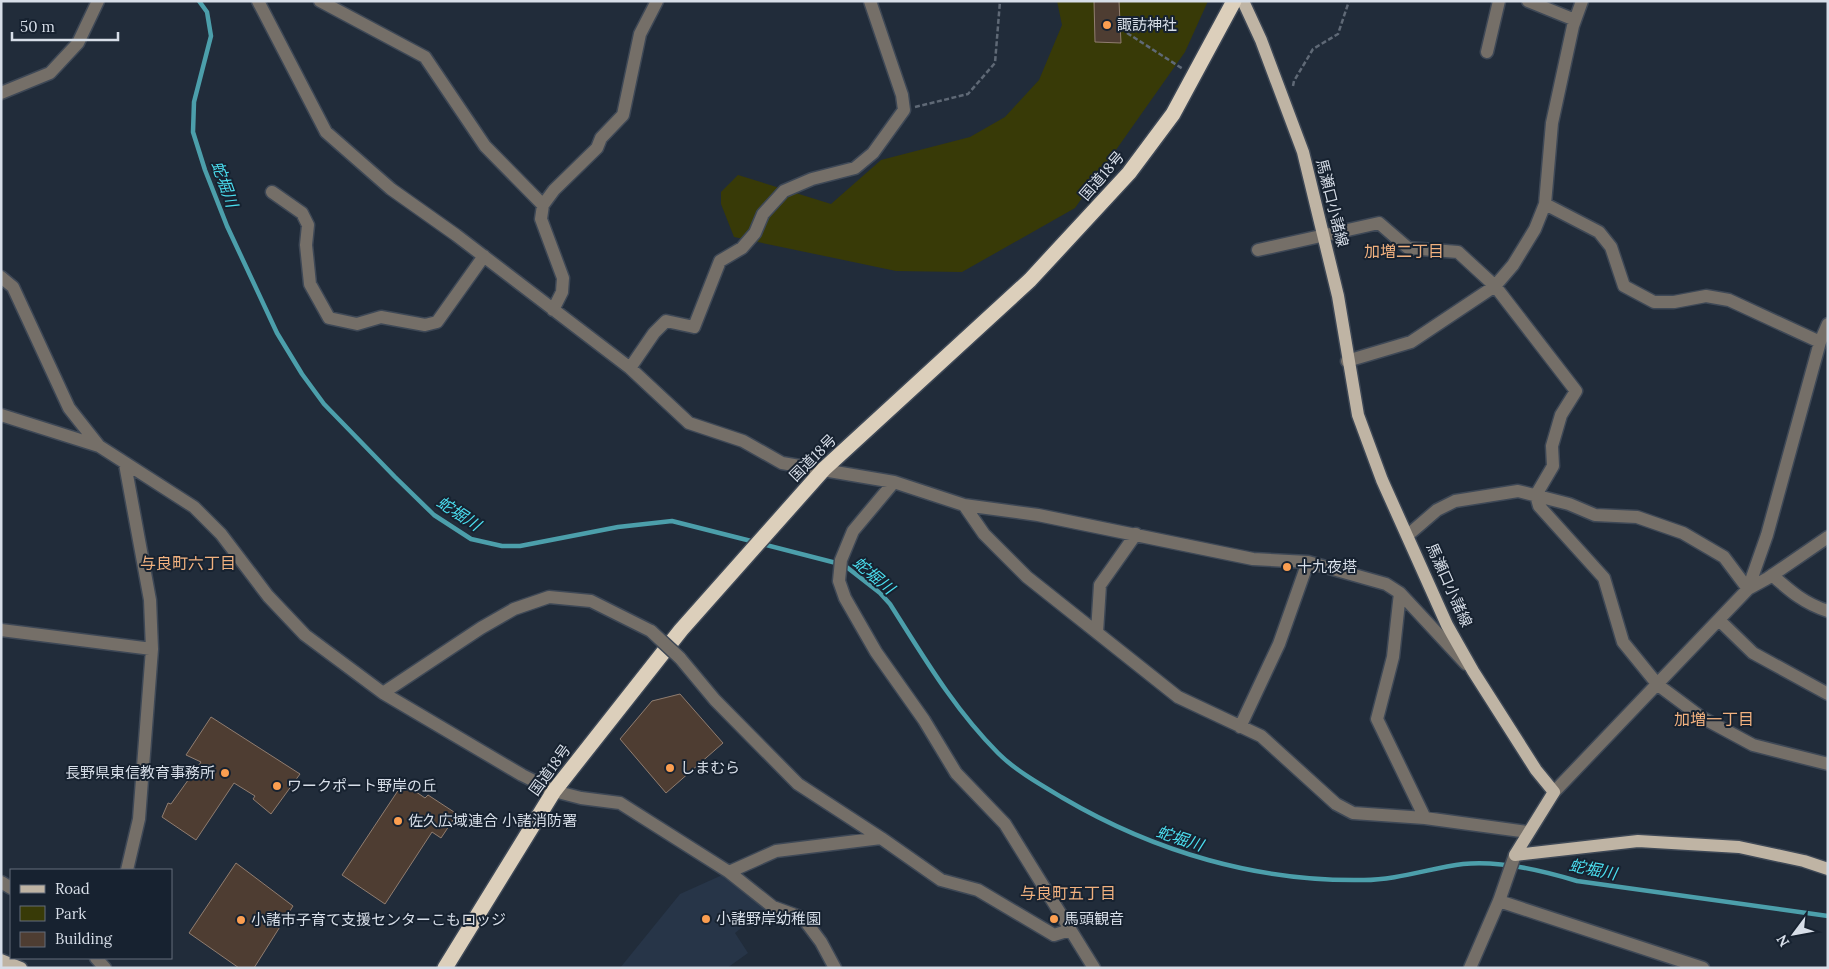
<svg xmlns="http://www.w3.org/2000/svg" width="1829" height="969" viewBox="0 0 1829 969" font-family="Lora,'Noto Sans JP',serif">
  <rect width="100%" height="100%" fill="#212c3a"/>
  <path fill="#273548" d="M729 872 770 905 735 933 748 953 727 968H620L680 894Z"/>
  <path fill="#383a07" d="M1057 1H1208L1185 52 1075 208 962 272 896 271 734 237 721 204V192L738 175 831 204 881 160 970 137 1005 117 1039 80 1062 25Z"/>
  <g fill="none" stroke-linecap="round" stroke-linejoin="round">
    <path stroke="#4c9fab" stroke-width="4.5" d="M199 1 207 12 211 36 194 102 193 132 205 170 227 226 277 333 302 374 324 404 395 477 434 515 471 539 502 546H520L618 527 672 521 755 542
      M762 544 844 565 880 593 890 604C923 656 954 709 998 753 1016 771 1041 785 1063 798 1155 852 1258 882 1364 880 1397 880 1431 868 1463 864 1498 860 1544 871 1577 881L1828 916"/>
  </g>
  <path fill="#4e3d32" stroke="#907d70" d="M1094 1H1119L1121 43 1095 42Z
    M680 694 723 743 666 793 620 739 652 701Z
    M211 717 300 774 271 814 253 799 255 796 234 783 196 840 162 817 168 803 171 804 201 762 186 755Z
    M403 783 425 798 428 795 457 814 441 838 432 832 385 904 342 875Z
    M236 863 293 906 254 968H239L189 933Z"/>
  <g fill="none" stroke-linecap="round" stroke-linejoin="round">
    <defs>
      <path id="minor" d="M258 1 326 132 391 189 456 235 630 368 689 423 743 441 782 463 894 482 964 505 1038 515 1253 559 1308 562 1386 584 1400 593 1466 664
        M320 1 425 57 485 146 543 205
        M1528 1 1575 20
        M1487 52 1499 1
        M1 93 50 73 78 43 98 1
        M272 192 302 213 308 225 306 245 310 284 329 318 357 324 381 317 425 325 437 322 484 256
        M1545 204 1599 232 1611 247 1624 286 1654 302H1674L1706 296 1729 300 1820 342
        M1258 250 1379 223 1408 248 1458 252 1495 286 1576 391 1561 415 1552 446 1553 466 1536 495 1539 506 1604 578 1623 642 1658 685 1701 717 1753 745 1828 764
        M1 277 13 287 69 408 99 446 194 507 221 534 268 596 305 635 383 693 522 775 554 791 581 798 620 803 729 872 773 907 803 918 821 942 835 968
        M553 310 562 292 563 278 541 219 543 205 554 190 597 148 601 138 623 115 640 34 657 1
        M1347 361 1411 342 1495 286 1513 265 1535 229 1545 204 1552 123 1573 26 1582 1
        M630 368 654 333 666 321 694 327 720 261 742 248 755 233 763 214 784 191 812 179 855 168 873 153 904 110 902 95 870 1
        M1 415 99 446
        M125 464 150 600 152 649 139 819 127 870
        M894 482 853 531 841 560 839 581 845 598 876 652 924 720 956 773 1005 824 1094 968
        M964 505 984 534 1027 577 1178 697 1261 736 1336 804 1353 813 1425 818 1528 832
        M1408 535 1437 510 1455 501 1518 491 1569 504 1595 515 1637 517 1683 533 1724 557 1748 589
        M1772 575C1790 591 1805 604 1828 611
        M1748 589 1767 535 1820 342 1828 324
        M1400 593 1393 657 1377 719 1425 818
        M1719 620 1753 653 1828 694
        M1 630 152 649
        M1097 632 1100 585 1136 534
        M680 658 715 700 798 784 881 838
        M383 693 481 628 514 609 549 597 591 601 651 631
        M1240 727 1279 644 1308 562
        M1554 792 1748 589 1768 578 1828 537
        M729 872 776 851 881 838 941 880 978 890 1054 935 1070 930
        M1 882 11 888
        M1499 901 1703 968
        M96 958 105 968
        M1470 968 1499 901 1515 855"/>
      <path id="major" d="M1243 1 1261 40 1303 152 1338 296 1358 415 1382 480 1447 625 1473 671 1536 770 1554 792 1515 855
        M1515 855 1638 841 1739 847 1804 861 1828 869
        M1 960 21 968"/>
      <path id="highway" d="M445 968 554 791 681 630 824 469 1030 280 1129 173 1173 114 1234 1"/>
    </defs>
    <use href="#minor" stroke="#3e4856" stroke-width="15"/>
    <use href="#major" stroke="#3e4856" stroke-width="15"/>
    <use href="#highway" stroke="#3e4856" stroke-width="18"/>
    <path stroke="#5f6976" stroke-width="2.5" stroke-dasharray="5 2.5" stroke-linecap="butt" d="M1127 33 1183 69
      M1293 86 1294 81 1313 49 1338 34 1349 1
      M915 107 968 94 995 63 1000 1"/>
    <use href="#minor" stroke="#756f68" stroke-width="12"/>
    <use href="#major" stroke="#bfb4a4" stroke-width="12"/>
    <use href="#highway" stroke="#dccfbb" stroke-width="15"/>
    <defs>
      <path id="minor-bridge" d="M651 631 680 658"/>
    </defs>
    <use href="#minor-bridge" stroke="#3e4856" stroke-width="15" stroke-linecap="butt"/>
    <use href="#minor-bridge" stroke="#756f68" stroke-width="12"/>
  </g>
  <g fill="#fb9e50" stroke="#172230" stroke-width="2">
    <circle cx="1107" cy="25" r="5"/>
    <circle cx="1287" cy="567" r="5"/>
    <circle cx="670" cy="768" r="5"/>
    <circle cx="225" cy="773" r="5"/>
    <circle cx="277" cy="786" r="5"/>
    <circle cx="398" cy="821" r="5"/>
    <circle cx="706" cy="919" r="5"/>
    <circle cx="1054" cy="919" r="5"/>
    <circle cx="241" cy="920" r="5"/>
  </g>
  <g text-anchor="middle" stroke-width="4" stroke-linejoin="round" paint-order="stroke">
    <g font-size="15" fill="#d7dee8" stroke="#172230" text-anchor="start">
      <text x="1117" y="30">諏訪神社</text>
      <text x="1297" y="572">十九夜塔</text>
      <text x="680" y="773">しまむら</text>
      <text x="215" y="778" text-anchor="end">長野県東信教育事務所</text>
      <text x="287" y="791">ワークポート野岸の丘</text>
      <text x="408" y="826">佐久広域連合 小諸消防署</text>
      <text x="716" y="924">小諸野岸幼稚園</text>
      <text x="1064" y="924">馬頭観音</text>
      <text x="251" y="925">小諸市子育て支援センターこもロッジ</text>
    </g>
    <g font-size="15" fill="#d7dee8" stroke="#172230">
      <text transform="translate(1102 176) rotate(-49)" y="5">国道18号</text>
      <text transform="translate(1332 203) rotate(76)" y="5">馬瀬口小諸線</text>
      <text transform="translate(813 458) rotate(-45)" y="5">国道18号</text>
      <text transform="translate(1449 585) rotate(66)" y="5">馬瀬口小諸線</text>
      <text transform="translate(550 770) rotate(-54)" y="5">国道18号</text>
    </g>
    <g font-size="16" font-style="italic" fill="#4bdeef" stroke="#172230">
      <text transform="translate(225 184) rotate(70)" y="6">蛇堀川</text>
      <text transform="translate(459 513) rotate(33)" y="6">蛇堀川</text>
      <text transform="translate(874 575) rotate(40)" y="6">蛇堀川</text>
      <text transform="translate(1180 838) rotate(18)" y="6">蛇堀川</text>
      <text transform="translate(1593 869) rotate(11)" y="6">蛇堀川</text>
    </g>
    <g font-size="16" fill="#f1b17f" stroke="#172230">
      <text x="1404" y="257">加増二丁目</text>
      <text x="188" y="569">与良町六丁目</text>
      <text x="1714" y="725">加増一丁目</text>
      <text x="1068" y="899">与良町五丁目</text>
    </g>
  </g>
  <rect width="1829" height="969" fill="none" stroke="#d7dee8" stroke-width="5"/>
  <rect x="10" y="869" width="162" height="90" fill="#172230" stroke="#646d7a"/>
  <rect x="20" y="885" width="25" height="8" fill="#bfb4a4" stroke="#646d7a"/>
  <text x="55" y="894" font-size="15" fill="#d7dee8">Road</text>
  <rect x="20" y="906" width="25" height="15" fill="#383a07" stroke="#646d7a"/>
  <text x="55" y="919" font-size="15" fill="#d7dee8">Park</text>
  <rect x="20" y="932" width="25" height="15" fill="#4e3d32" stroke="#646d7a"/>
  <text x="55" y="944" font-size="15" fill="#d7dee8">Building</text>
  <g transform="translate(1794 934) rotate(238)" stroke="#172230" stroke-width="4" paint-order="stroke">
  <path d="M0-4L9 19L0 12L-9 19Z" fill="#d7dee8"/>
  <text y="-8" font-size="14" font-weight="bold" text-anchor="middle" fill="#d7dee8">N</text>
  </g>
  <path d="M12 32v8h106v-8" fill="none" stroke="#d7dee8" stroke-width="2.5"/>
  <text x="20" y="32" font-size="15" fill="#d7dee8" stroke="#172230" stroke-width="4" paint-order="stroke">50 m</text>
</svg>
